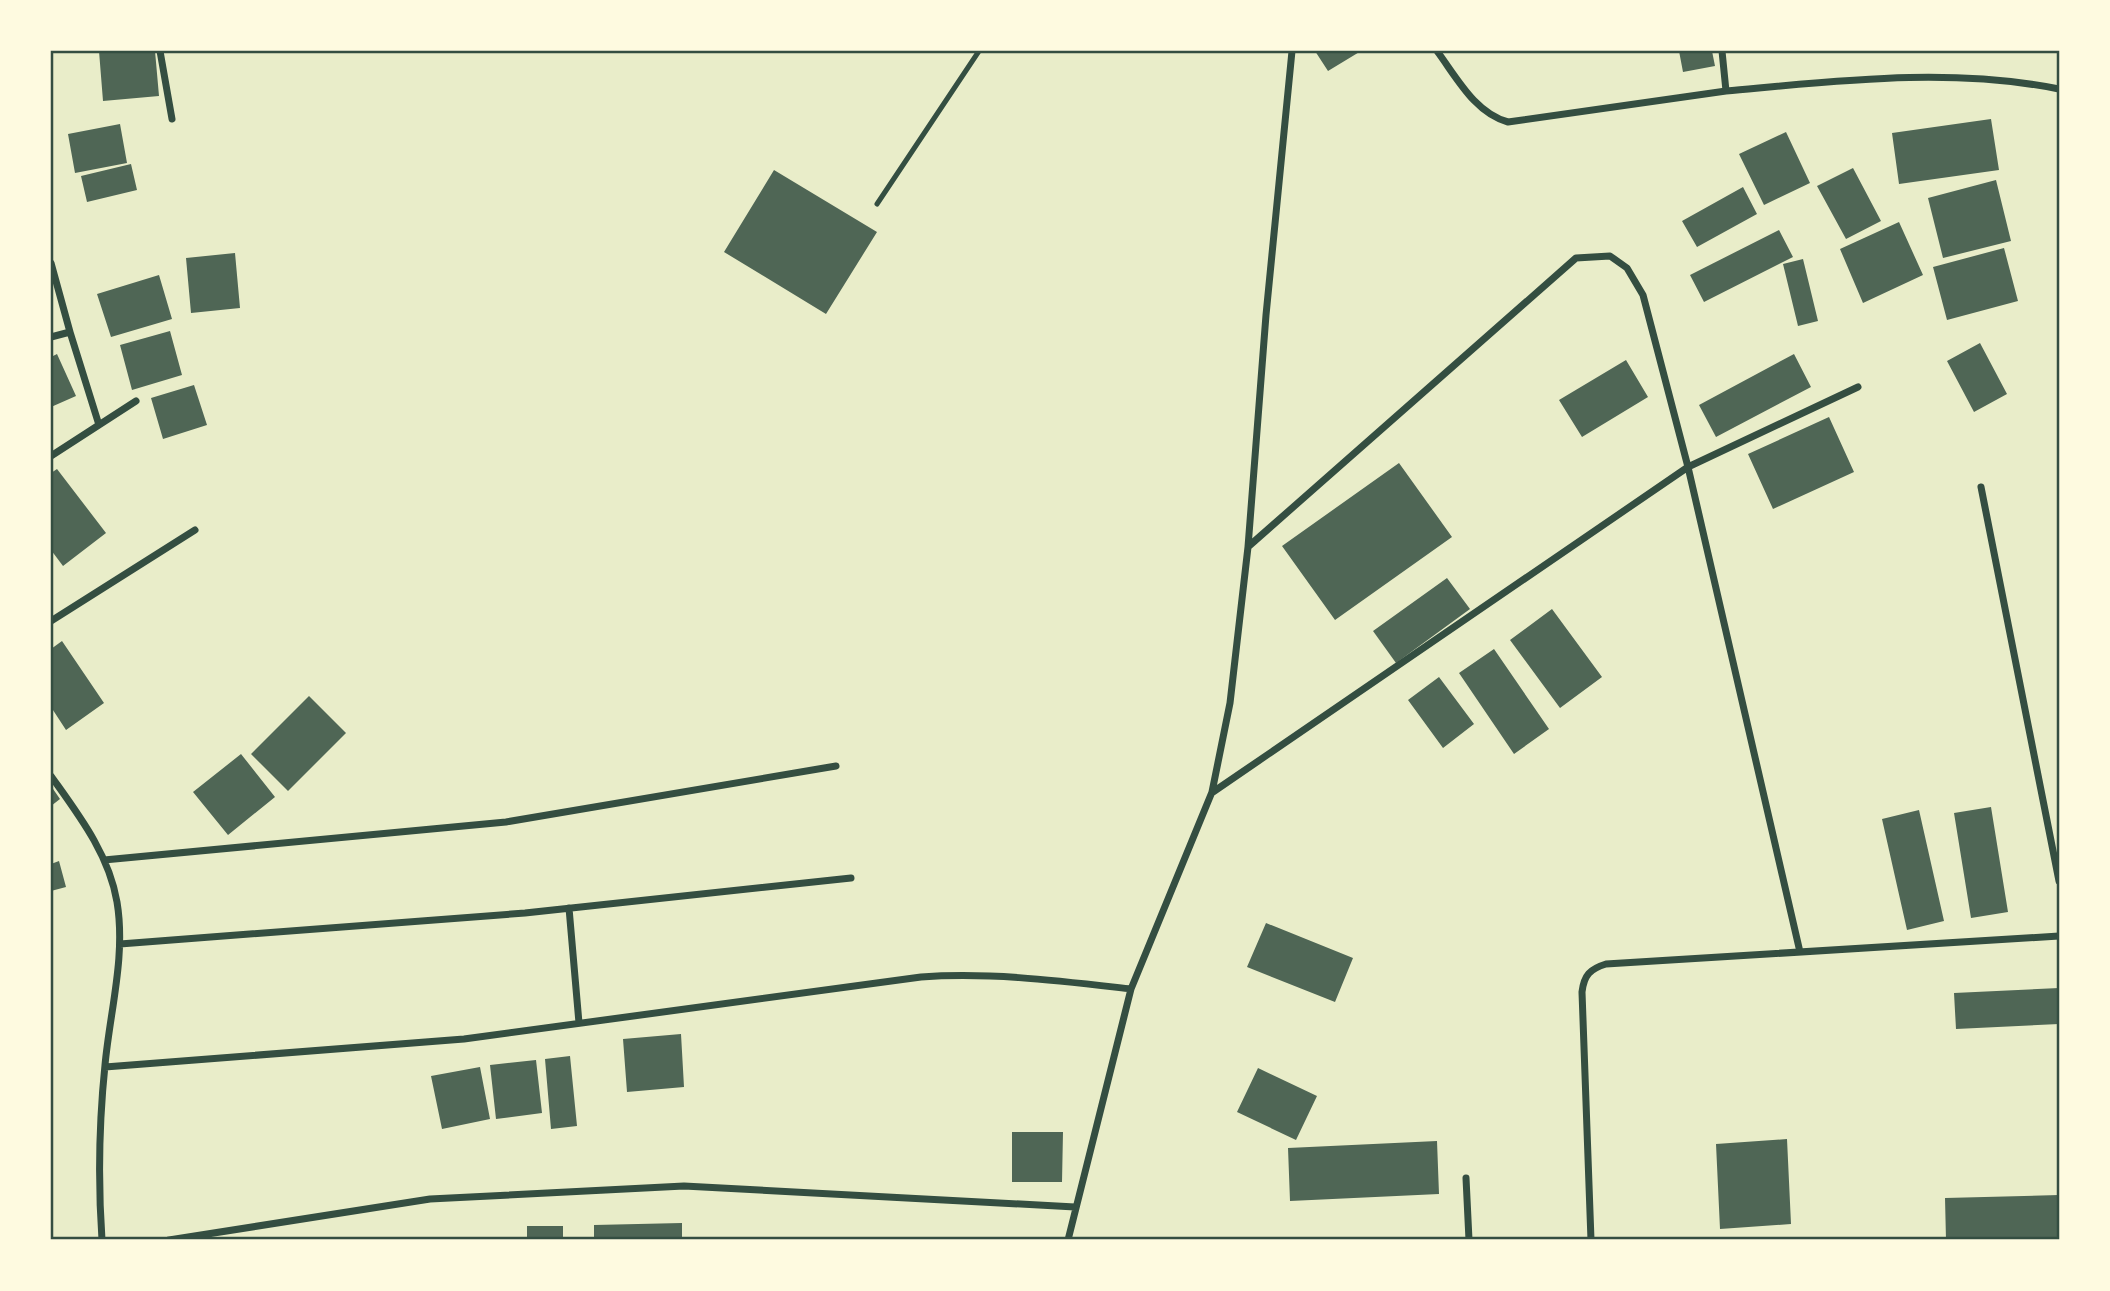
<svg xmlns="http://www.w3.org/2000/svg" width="2110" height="1291" viewBox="0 0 2110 1291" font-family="'PT Sans',sans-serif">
  <rect width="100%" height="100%" fill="#e9edc9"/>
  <path fill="#4f6655" d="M99 51H155L159 96 103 101Z
    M1315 51H1361L1328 71Z
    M1679 51H1712L1715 66 1683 72Z
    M1991 119 1999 170 1899 184 1892 133Z
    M120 124 127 163 75 173 68 134Z
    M1786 132 1810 183 1764 205 1739 154Z
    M131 164 137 190 87 202 81 176Z
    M1853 168 1881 221 1846 239 1817 186Z
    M774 170 877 232 826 314 724 252Z
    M1996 180 2011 241 1943 258 1928 198Z
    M1743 187 1757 214 1697 247 1682 221Z
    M1899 222 1923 275 1863 303 1840 249Z
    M1779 230 1793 257 1704 302 1690 275Z
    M2004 248 2018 301 1947 320 1933 267Z
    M235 253 240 308 191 313 186 258Z
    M1803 259 1818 321 1798 326 1783 264Z
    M159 275 172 319 111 337 97 294Z
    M170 331 182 375 132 390 120 345Z
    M1980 343 2007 394 1974 412 1947 361Z
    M57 354 76 396 51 407V357Z
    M1794 354 1811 387 1716 437 1699 405Z
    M1626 360 1648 397 1582 437 1559 400Z
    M194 385 207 425 163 439 151 398Z
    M1829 417 1854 472 1773 509 1748 454Z
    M1399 463 1452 537 1335 620 1282 546Z
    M57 469 106 533 63 566 51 550V473Z
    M1447 578 1470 609 1396 663 1373 631Z
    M1552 609 1602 677 1560 708 1510 640Z
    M62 641 104 703 66 730 51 707V649Z
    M1494 649 1549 729 1514 754 1459 673Z
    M1439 677 1474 724 1443 748 1408 700Z
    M309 696 346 733 288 791 251 754Z
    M241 754 275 797 228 835 193 792Z
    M51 786 60 799 51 806Z
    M1991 807 2008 912 1971 918 1954 813Z
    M1919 810 1944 921 1907 930 1882 819Z
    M59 861 66 887 51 891V864Z
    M1266 923 1353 958 1335 1002 1247 967Z
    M2059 988V1024L1956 1029 1954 993Z
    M681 1034 684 1087 627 1092 623 1039Z
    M570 1056 577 1126 551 1129 545 1059Z
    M536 1060 542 1113 496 1119 490 1065Z
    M480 1067 490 1119 442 1129 431 1076Z
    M1258 1068 1317 1096 1296 1140 1237 1112Z
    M1012 1132H1063L1062 1182H1012Z
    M1787 1139 1791 1224 1720 1229 1716 1144Z
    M1437 1141 1439 1194 1290 1201 1288 1148Z
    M2059 1195V1240H1946L1945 1198Z
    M682 1223V1240H594V1225Z
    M527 1226H563V1240H527Z"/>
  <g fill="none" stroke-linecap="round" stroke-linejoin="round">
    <path stroke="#344e41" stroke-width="5" d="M877 204 979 51"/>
    <path stroke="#344e41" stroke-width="7" d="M160 51 172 119
      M1437 51C1457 78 1475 113 1508 122L1726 91
      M1722 51 1726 91C1837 81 1949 67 2059 89
      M51 263 70 332
      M51 337 70 332 99 425
      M51 456 136 401
      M1981 487 2059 881
      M1249 546 1576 258 1610 256 1627 268 1643 295 1688 467 1800 952
      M51 621 195 530
      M51 776C78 814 109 854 117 902 126 956 110 1011 105 1065 99 1123 98 1182 102 1240
      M1213 792 1688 467 1858 387
      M104 860 506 822 836 766
      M569 908 579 1023
      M120 944 525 913 851 878
      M105 1067 464 1039 921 977C991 972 1061 981 1131 989
      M1466 1178 1469 1240
      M169 1240 430 1199 684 1186 1075 1207
      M1068 1240 1131 989 1212 792 1230 703 1248 547 1266 315 1292 51
      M1591 1240 1582 992C1584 975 1590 969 1606 964L2059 936"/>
  </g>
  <rect width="2110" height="1291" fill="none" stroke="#fefae0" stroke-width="105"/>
  <rect x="52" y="52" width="2006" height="1186" fill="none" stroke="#344e41" stroke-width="2.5"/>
</svg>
